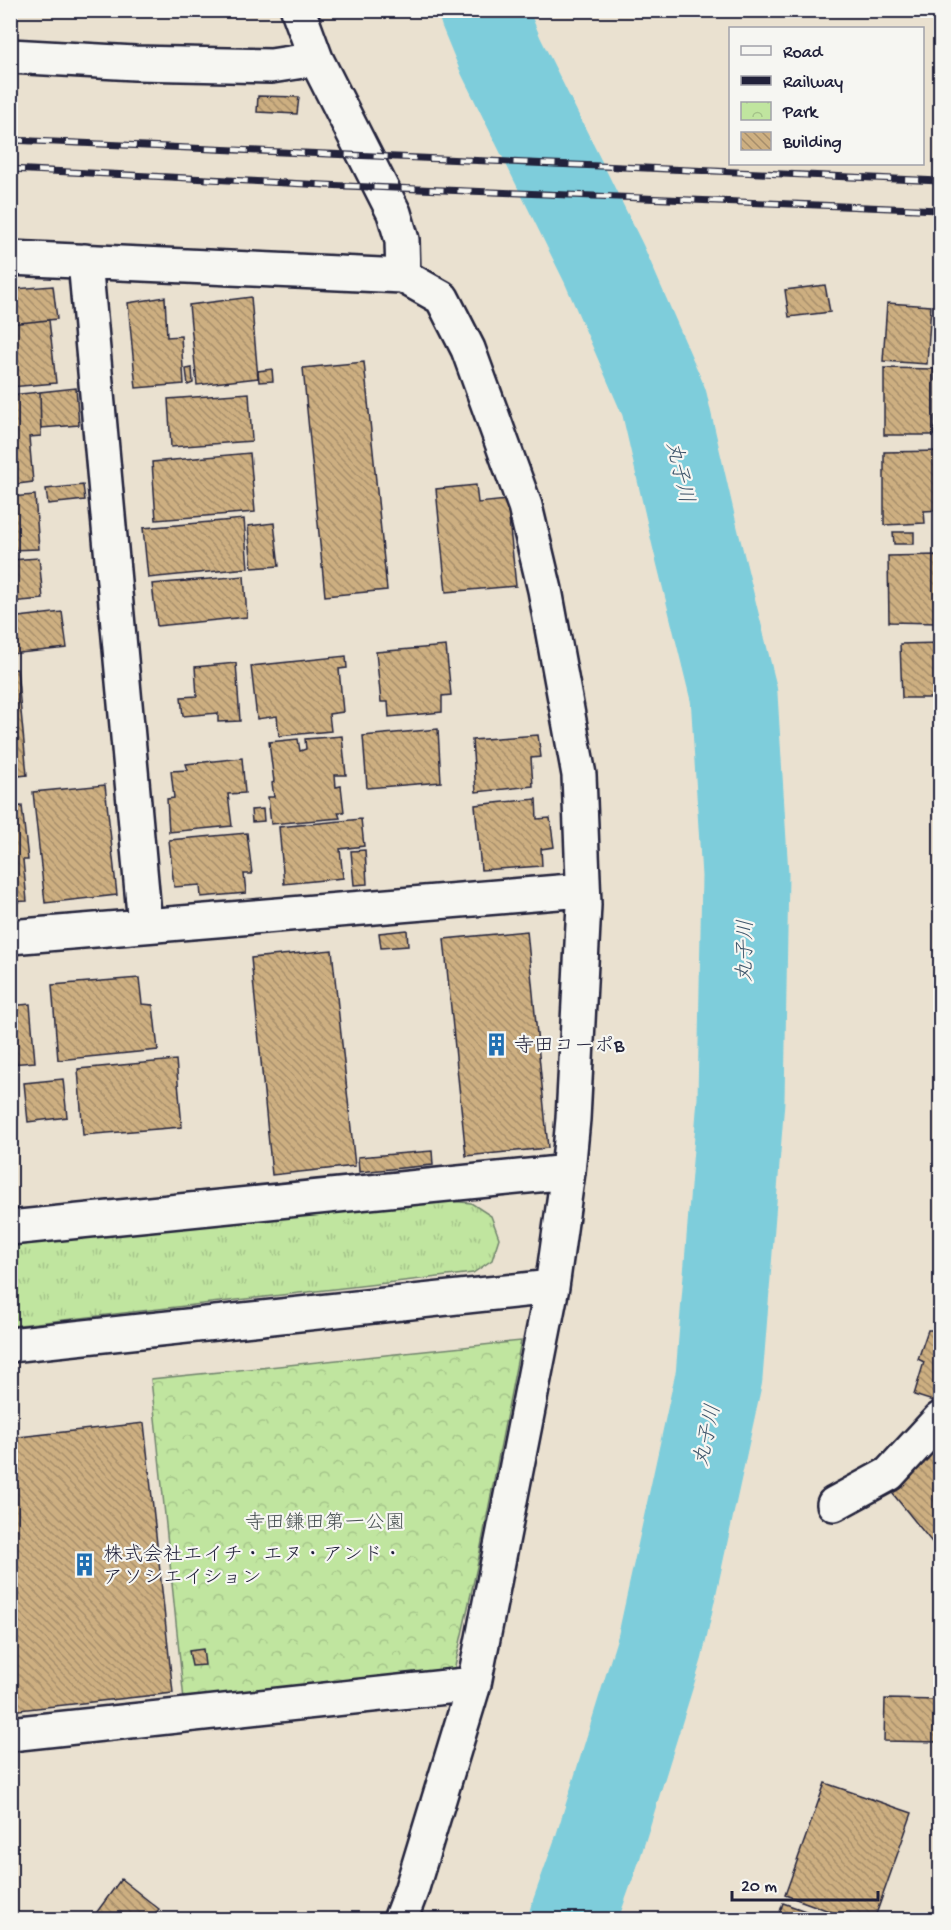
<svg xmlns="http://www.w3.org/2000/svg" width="951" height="1930" viewBox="0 0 951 1930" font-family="'Gochi Hand','Klee One',sans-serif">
  <defs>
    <pattern id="grass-tufts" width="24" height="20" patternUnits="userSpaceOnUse" patternTransform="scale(1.5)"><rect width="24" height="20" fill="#c0e59f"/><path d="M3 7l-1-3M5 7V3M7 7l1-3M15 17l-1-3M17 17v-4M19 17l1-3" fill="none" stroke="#a5c48a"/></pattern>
    <pattern id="park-crowns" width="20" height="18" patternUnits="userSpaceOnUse" patternTransform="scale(1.5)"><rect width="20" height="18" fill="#c0e59f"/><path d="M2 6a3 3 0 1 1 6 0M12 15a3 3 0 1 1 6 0" fill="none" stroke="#a5c48a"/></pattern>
    <pattern id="building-back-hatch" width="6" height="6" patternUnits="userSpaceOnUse" patternTransform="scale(1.5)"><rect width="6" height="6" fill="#cdaf81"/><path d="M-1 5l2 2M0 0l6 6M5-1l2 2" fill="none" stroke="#a68e6b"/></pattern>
  </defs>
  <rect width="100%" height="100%" fill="#eae1d0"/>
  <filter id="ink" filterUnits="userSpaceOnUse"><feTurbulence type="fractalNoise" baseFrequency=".0167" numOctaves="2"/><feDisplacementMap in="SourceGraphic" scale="12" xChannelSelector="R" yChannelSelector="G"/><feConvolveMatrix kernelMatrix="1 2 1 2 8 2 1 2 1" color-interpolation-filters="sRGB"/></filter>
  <g filter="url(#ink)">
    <path fill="url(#grass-tufts)" stroke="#71846d" stroke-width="1.5" d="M449 1201 471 1203 491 1216 499 1238 492 1260 473 1273 11 1326 10 1244Z"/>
    <path fill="url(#park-crowns)" stroke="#71846d" stroke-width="1.5" d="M521 1341 478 1562 453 1675 184 1700 151 1379Z"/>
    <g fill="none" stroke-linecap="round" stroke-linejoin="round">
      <path stroke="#7ecddb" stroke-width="87" d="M482 10 501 56 604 264 664 402 695 537 734 695 745 875 741 1100 719 1377 660 1647 598 1847 572 1920"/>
    </g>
    <path fill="url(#building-back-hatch)" stroke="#22223b" stroke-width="1.5" d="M131 10H197L196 17Z
      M927 10H940V14L932 19Z
      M258 96 299 97 297 114 257 112Z
      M10 284H14L15 289 53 286 57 319 10 324Z
      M825 285 830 312 789 317 785 290Z
      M165 297 167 337 181 336 184 384 136 388 128 303Z
      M251 297 258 378 197 385 189 305Z
      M887 303 931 306 927 364 883 361Z
      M49 320 56 383 10 387V324Z
      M364 362 387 590 325 596 303 368Z
      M192 368 193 383 188 385 186 369Z
      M884 368 934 369V435H884Z
      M272 369 273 381 259 382 258 371Z
      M76 388 79 425 41 428 40 392Z
      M40 392 41 436 29 437 33 482 10 485V395Z
      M249 393 252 441 171 447 168 399Z
      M940 451V510L924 511 925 523 884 525V452Z
      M250 453 255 512 156 520 152 462Z
      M83 485 85 500 48 504 46 489Z
      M476 485 478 503 507 500 516 586 446 592 436 489Z
      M35 495 39 549 10 550V497Z
      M244 519 248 568 148 578 143 528Z
      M274 523 279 566 252 568 248 526Z
      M893 532H914V544H894Z
      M937 555 938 623 889 622 888 556Z
      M39 558 43 599 10 602V560Z
      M244 576 247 617 157 626 152 584Z
      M62 612 67 648 10 654V618Z
      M940 643V698H902L900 644Z
      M446 646 451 695 442 696V712L389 717 388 702H381L376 652Z
      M346 656 347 668 339 669 343 712 329 714 331 731 279 736 277 716 257 719 251 666Z
      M236 663 240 721 218 722V713L183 716 181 697 197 696 195 667Z
      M17 669 27 775 10 777V670Z
      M438 729 441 782 367 788 363 736Z
      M538 735 541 757 531 758 533 786 476 792 472 740Z
      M342 736 346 775H335L336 787 341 786 344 812H338L340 818 271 824 268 797H274L272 783 274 782 269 742 298 739 300 751 306 749 305 739Z
      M242 758 245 793 228 794 232 826 169 832 167 799 174 798 171 771 188 770 186 764Z
      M105 785 117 895 45 903 33 792Z
      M536 799 537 819 550 818 554 847 541 849 542 866 481 870 475 805Z
      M22 806 28 860H23L27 901 10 902V807Z
      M263 809 264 821 252 822 251 810Z
      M361 819 364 846 340 849 343 878 284 884 279 827Z
      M247 833 252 874H244L246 893 201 897 200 885 174 887 169 840Z
      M365 850 367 884 354 885 351 851Z
      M407 930 408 946 381 948 379 933Z
      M527 931 548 1148 466 1156 444 939Z
      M332 950 355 1166 272 1175 251 958Z
      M139 978 142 1004 153 1005 158 1050 58 1060 52 985Z
      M30 1004 35 1062 10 1064V1006Z
      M176 1060 182 1127 83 1135 78 1069Z
      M63 1079 67 1117 28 1122 24 1083Z
      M432 1151 433 1165 359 1172 358 1157Z
      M939 1314H940V1400L936 1402 914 1395 924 1362 918 1359 928 1330H933Z
      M144 1423 173 1693 10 1711V1438Z
      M940 1444V1498L936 1502 940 1508V1550L939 1551 889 1489Z
      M203 1649 205 1665 192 1666 189 1651Z
      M885 1699 940 1700V1742L884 1741Z
      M825 1783 912 1813 874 1920H854L785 1895Z
      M121 1879 159 1909 150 1920H91Z
      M783 1903 831 1920H777Z"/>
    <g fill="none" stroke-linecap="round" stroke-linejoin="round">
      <defs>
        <path id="minor" d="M298 10 316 59 394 213 402 240 403 276
          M10 56 135 63 271 66 316 59
          M10 258 403 276 442 298 468 349 525 506 545 590 579 775 584 905 573 1119 568 1172 552 1287 474 1684 411 1891 400 1920
          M85 261 145 925
          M10 937 583 890
          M10 1228 568 1172
          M10 1345 552 1287
          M834 1504 889 1474 940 1419
          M10 1734 474 1684"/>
      </defs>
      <use href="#minor" stroke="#22223b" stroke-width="38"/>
      <use href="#minor" stroke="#f6f6f2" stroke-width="33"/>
      <defs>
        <path id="rail" d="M10 140 940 181
          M10 169 345 186 940 210"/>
      </defs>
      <use href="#rail" stroke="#22223b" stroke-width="7"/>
      <use href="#rail" stroke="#f6f6f2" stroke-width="4.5" stroke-dasharray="14" stroke-linecap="butt"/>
    </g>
  </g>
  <defs>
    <symbol id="building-bare" viewBox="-9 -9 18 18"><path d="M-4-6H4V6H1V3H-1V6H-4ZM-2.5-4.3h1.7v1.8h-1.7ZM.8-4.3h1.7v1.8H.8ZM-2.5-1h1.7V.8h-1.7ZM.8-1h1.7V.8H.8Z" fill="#1f6fb2" stroke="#f6f6f2" stroke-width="2.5" paint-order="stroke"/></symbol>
  </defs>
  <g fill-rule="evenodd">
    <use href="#building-bare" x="480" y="1028" width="33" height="33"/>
    <use href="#building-bare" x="68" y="1548" width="33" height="33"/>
  </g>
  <g text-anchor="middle" stroke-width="4.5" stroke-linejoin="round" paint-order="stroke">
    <g font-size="20" fill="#22223b" stroke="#f6f6f2" text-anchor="start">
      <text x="514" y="1051">寺田コーポB</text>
      <text x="103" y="1560">株式会社エイチ・エヌ・アンド・<tspan x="103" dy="23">アソシエイション</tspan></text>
    </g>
    <g font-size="20" fill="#4a5354" stroke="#f6f6f2">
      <text x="325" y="1528">寺田鎌田第一公園</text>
    </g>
    <g font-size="21" font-style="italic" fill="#3e556b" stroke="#f6f6f2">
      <text transform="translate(681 472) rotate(77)" y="7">丸子川</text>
      <text transform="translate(744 951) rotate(-89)" y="7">丸子川</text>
      <text transform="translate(706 1435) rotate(-78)" y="7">丸子川</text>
    </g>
  </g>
  <rect width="951" height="1930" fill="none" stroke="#f6f6f2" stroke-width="36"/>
  <rect x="18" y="18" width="915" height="1894" fill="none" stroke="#22223b" stroke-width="2" filter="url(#ink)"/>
  <rect x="729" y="27" width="195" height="138" fill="#f6f6f2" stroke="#a1a1a9" stroke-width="1.5"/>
  <rect x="741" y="46" width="30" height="9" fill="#f6f6f2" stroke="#a1a1a9" stroke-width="1.5"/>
  <text x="783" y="57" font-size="18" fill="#22223b">Road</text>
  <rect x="741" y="76" width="30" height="9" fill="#22223b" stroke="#a1a1a9" stroke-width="1.5"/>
  <text x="783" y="87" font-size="18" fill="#22223b">Railway</text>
  <rect x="741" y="102" width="30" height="18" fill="url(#park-crowns)" stroke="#a1a1a9" stroke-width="1.5"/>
  <text x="783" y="117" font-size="18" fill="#22223b">Park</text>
  <rect x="741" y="132" width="30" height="18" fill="url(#building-back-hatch)" stroke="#a1a1a9" stroke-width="1.5"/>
  <text x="783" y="147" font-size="18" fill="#22223b">Building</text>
  <path d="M732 1891v9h146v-9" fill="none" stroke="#22223b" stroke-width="3"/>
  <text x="741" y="1891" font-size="18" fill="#22223b" stroke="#f6f6f2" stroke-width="4.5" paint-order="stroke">20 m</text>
</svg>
